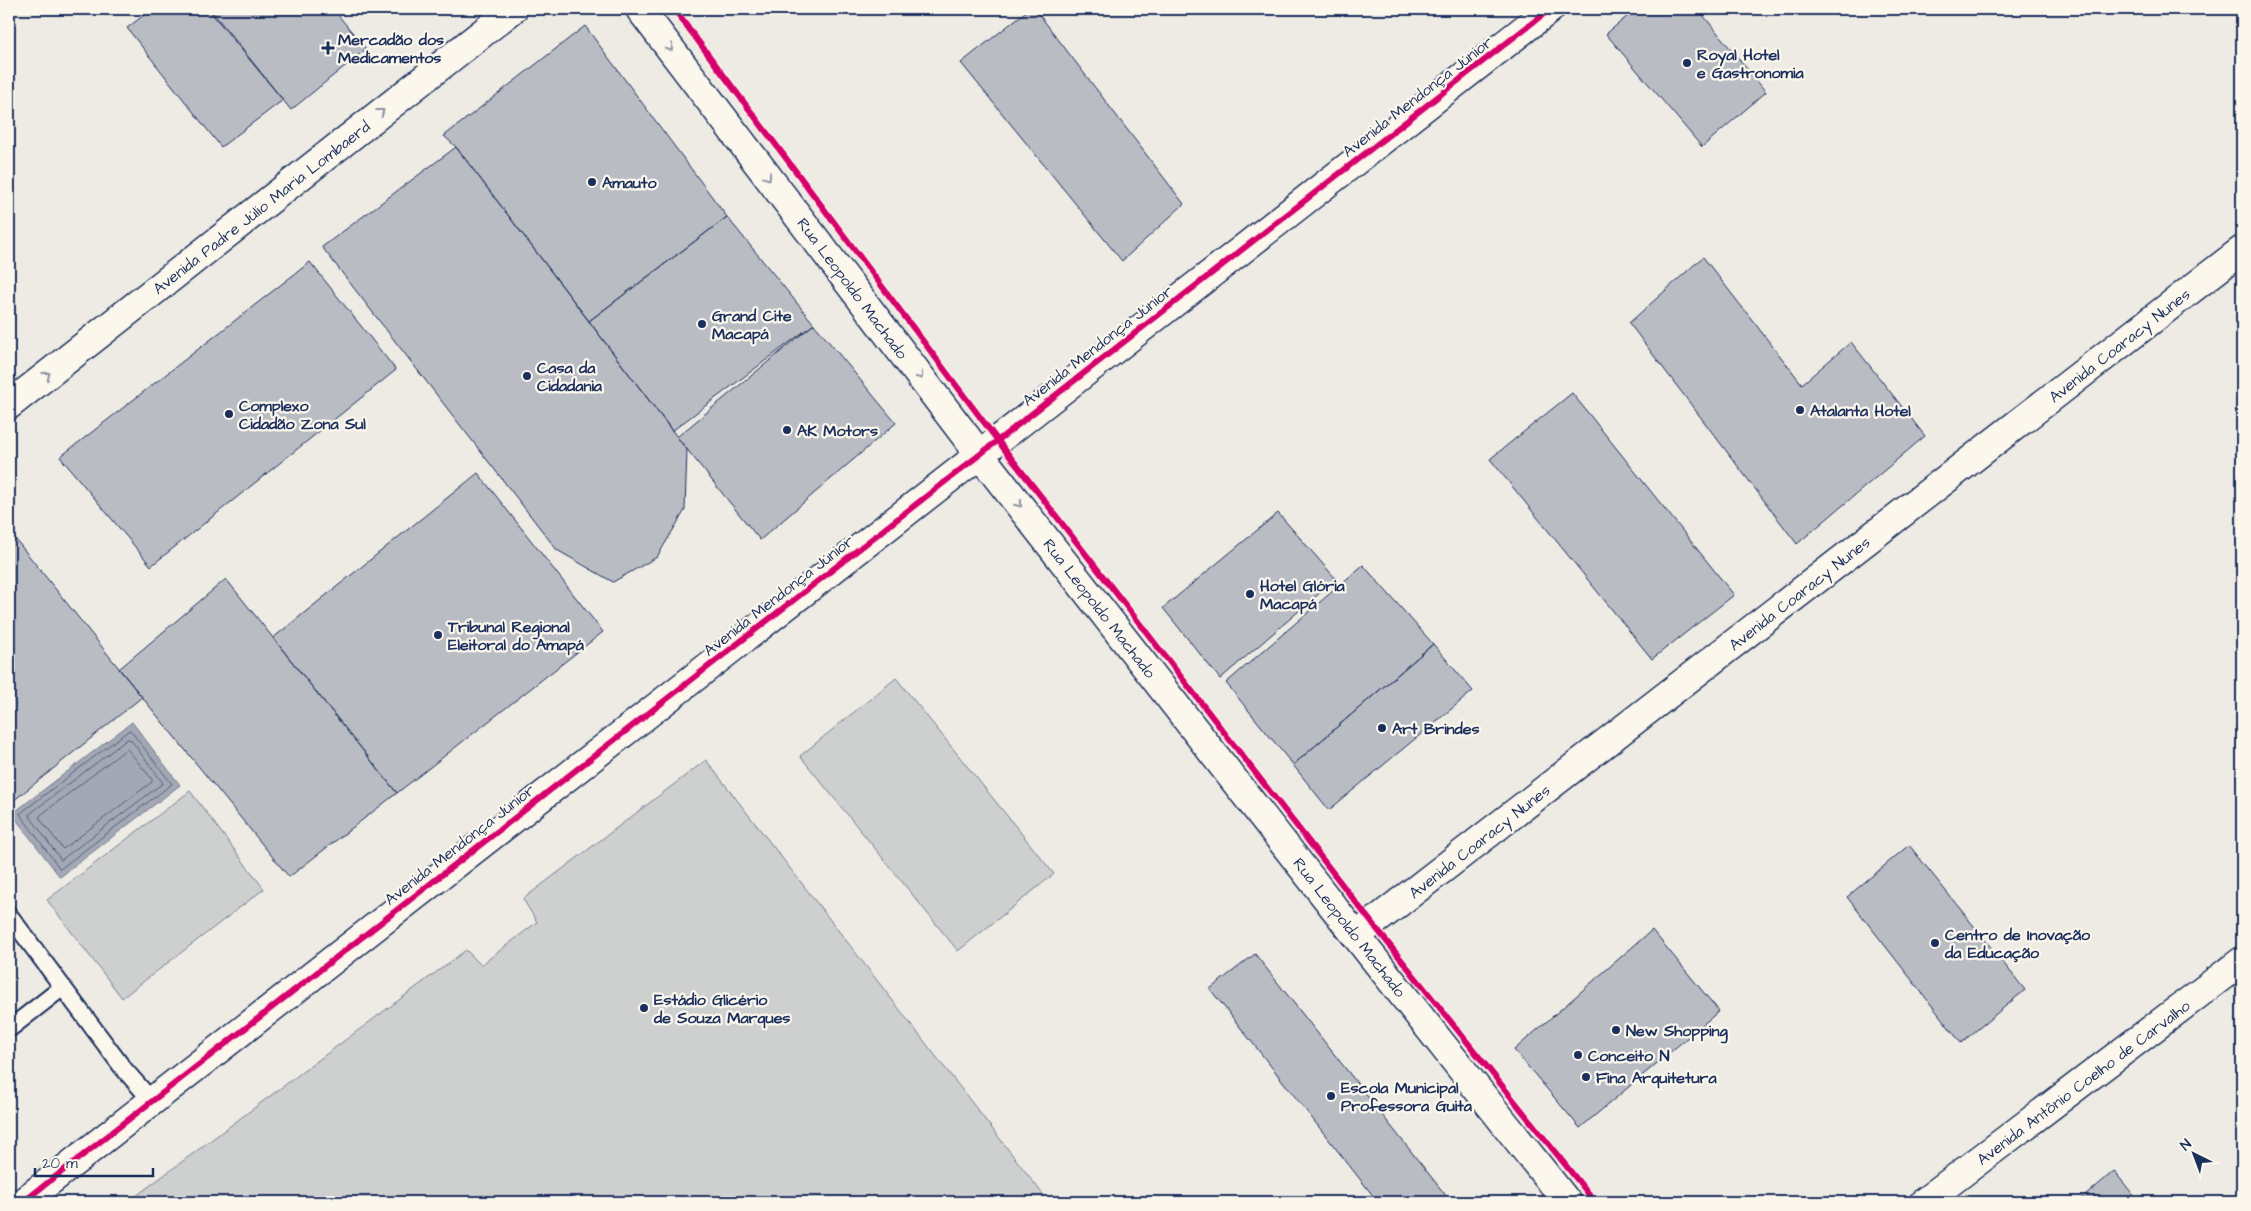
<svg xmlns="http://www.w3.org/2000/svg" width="2251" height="1211" viewBox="0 0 2251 1211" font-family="'Architects Daughter',sans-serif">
  <rect width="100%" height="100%" fill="#eeebe4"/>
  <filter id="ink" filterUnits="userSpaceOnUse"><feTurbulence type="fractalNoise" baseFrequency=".02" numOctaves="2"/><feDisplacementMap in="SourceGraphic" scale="10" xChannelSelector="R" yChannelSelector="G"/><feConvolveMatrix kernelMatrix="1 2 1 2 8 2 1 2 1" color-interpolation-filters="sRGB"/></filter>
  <g filter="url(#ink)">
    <path fill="#cecfcf" stroke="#747f96" d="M896 678 1054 874 958 951 800 756Z
      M706 760 1049 1202H128L466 950 481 965 537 922 523 899Z
      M190 791 264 889 122 998 47 900Z"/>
    <path fill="#a3a8b4" stroke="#6d7892" d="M132 722 180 785 60 877 12 814Z"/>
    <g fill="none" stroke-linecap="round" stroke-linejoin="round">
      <path stroke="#515f80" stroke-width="1" d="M130 730 172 784 60 869 20 814Z
        M128 739 131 740 163 783 61 860 29 815Z
        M127 749 152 779V782L63 849 40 819V816Z"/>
    </g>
    <path fill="#b9bcc3" stroke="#1b2f5e" d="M152 9H210L283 100 221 147 127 28Z
      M208 9H333L366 49 291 110Z
      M1029 9H1035L1184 204 1122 261 961 63Z
      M1636 9H1698L1766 92 1702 147 1606 34Z
      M585 26 727 217 589 321 456 147 444 136Z
      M456 147 687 450 685 510 657 557 613 582 557 550 322 247Z
      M727 217 814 324 672 431 589 321Z
      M1703 257 1802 384 1851 342 1925 436 1797 544 1629 323Z
      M310 262 396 370 151 566 60 457Z
      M814 324 896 423 760 540 677 437Z
      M1572 393 1734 595 1652 659 1490 459Z
      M478 473 603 632 397 793 273 638Z
      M1278 513 1336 579 1220 679 1163 608Z
      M9 531 142 697 12 802 9 798Z
      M1363 565 1433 644 1293 765 1226 683Z
      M226 579 397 793 289 877 119 669Z
      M1433 644 1473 691 1329 810 1293 765Z
      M1909 845 2025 990 1961 1043 1847 897Z
      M1652 930 1719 1011 1580 1128 1514 1050Z
      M1255 954 1451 1202H1378L1210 989Z
      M2114 1171 2139 1202H2078Z"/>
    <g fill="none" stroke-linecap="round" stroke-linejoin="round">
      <defs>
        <path id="lane" d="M9 915 123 1068 152 1101
          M9 1029 63 987"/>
        <path id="street" d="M1356 936 2242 250
          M23 1202 1550 9"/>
        <path id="secondary" d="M1924 1202 2242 961"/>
        <path id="primary" d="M640 9 980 455 1356 936 1567 1202
          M9 405 513 9"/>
      </defs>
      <use href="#lane" stroke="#1b2f5e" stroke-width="20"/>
      <use href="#street" stroke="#1b2f5e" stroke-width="31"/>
      <use href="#secondary" stroke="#1b2f5e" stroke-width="31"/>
      <use href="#primary" stroke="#1b2f5e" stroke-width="31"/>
      <use href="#lane" stroke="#fbf7ec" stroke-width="16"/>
      <use href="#street" stroke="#fbf7ec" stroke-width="28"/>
      <use href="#secondary" stroke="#fbf7ec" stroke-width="28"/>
      <use href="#primary" stroke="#fbf7ec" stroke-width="28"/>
      <defs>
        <path id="cycleway" d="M674 9 998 441 1372 923 1595 1202
          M23 1202 1550 9"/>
      </defs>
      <use href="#cycleway" stroke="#fbf7ec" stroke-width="9"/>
      <use href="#cycleway" stroke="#d6006c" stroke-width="6"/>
    </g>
    <defs><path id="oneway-chevron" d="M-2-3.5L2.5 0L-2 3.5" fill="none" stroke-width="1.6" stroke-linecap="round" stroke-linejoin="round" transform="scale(1.25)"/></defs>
    <g stroke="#8b93a5">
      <use href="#oneway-chevron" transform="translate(670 48) rotate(53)"/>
      <use href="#oneway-chevron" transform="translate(381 112) rotate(-38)"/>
      <use href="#oneway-chevron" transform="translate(768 177) rotate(53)"/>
      <use href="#oneway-chevron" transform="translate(47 375) rotate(-38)"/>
      <use href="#oneway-chevron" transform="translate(920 376) rotate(53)"/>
      <use href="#oneway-chevron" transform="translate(1019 504) rotate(52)"/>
    </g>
  </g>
  <g fill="#1b2f5e" stroke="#fbf7ec" stroke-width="2">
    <path d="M325.5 40.5h5v5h5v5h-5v5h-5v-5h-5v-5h5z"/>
    <circle cx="1687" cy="63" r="5"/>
    <circle cx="592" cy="182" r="5"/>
    <circle cx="702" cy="324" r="5"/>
    <circle cx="527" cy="376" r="5"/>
    <circle cx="1800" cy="410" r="5"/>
    <circle cx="229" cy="414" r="5"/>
    <circle cx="787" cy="430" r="5"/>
    <circle cx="1250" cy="594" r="5"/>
    <circle cx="438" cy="635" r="5"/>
    <circle cx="1382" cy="728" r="5"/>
    <circle cx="1935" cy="943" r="5"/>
    <circle cx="644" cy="1008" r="5"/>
    <circle cx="1616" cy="1030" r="5"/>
    <circle cx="1578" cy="1055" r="5"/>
    <circle cx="1586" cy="1077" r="5"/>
    <circle cx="1331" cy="1096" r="5"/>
  </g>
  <g text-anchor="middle" stroke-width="4.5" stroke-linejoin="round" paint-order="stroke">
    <g font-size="16" font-weight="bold" fill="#1b2f5e" stroke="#fbf7ec" text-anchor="start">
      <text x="338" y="45">Mercadão dos<tspan x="338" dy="18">Medicamentos</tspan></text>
      <text x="1697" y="60">Royal Hotel<tspan x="1697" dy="18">e Gastronomia</tspan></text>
      <text x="602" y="188">Amauto</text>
      <text x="712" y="321">Grand Cite<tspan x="712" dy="18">Macapá</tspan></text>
      <text x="537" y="373">Casa da<tspan x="537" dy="18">Cidadania</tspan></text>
      <text x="239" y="411">Complexo<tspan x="239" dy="18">Cidadão Zona Sul</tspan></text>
      <text x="1810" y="416">Atalanta Hotel</text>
      <text x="797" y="436">AK Motors</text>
      <text x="1260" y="591">Hotel Glória<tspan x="1260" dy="18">Macapá</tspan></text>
      <text x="448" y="632">Tribunal Regional<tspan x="448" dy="18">Eleitoral do Amapá</tspan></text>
      <text x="1392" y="734">Art Brindes</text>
      <text x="1945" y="940">Centro de Inovação<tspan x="1945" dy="18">da Educação</tspan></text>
      <text x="654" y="1005">Estádio Glicério<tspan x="654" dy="18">de Souza Marques</tspan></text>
      <text x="1626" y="1036">New Shopping</text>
      <text x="1588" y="1061">Conceito N</text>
      <text x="1596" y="1083">Fina Arquitetura</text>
      <text x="1341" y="1093">Escola Municipal<tspan x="1341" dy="18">Professora Guita</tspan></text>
    </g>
    <g font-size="16" fill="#1b2f5e" stroke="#fbf7ec">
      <text transform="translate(1417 96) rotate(-38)" y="6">Avenida Mendonça Júnior</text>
      <text transform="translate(261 207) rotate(-38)" y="6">Avenida Padre Júlio Maria Lombaerd</text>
      <text transform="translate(853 288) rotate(53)" y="6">Rua Leopoldo Machado</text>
      <text transform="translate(1097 345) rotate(-38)" y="6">Avenida Mendonça Júnior</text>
      <text transform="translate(2119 345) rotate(-38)" y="6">Avenida Coaracy Nunes</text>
      <text transform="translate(1799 593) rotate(-38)" y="6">Avenida Coaracy Nunes</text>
      <text transform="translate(778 595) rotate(-38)" y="6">Avenida Mendonça Júnior</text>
      <text transform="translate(1100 608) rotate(52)" y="6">Rua Leopoldo Machado</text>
      <text transform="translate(1479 841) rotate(-38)" y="6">Avenida Coaracy Nunes</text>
      <text transform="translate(459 844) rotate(-38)" y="6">Avenida Mendonça Júnior</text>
      <text transform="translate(1350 927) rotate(52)" y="6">Rua Leopoldo Machado</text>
      <text transform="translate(2083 1082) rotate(-37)" y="6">Avenida Antônio Coelho de Carvalho</text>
    </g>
  </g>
  <rect width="2251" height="1211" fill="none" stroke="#fbf7ec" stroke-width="30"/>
  <rect x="15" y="15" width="2221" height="1181" fill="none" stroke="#1b2f5e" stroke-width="2" filter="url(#ink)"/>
  <g transform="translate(2194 1154) rotate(318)" stroke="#fbf7ec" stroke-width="4" paint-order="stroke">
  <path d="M0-4L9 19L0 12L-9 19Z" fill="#1b2f5e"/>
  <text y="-8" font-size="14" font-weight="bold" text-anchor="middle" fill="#1b2f5e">N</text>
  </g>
  <path d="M35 1168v8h118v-8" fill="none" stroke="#1b2f5e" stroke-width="2.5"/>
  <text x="42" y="1168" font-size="15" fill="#1b2f5e" stroke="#fbf7ec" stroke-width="4" paint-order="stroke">20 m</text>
</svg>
